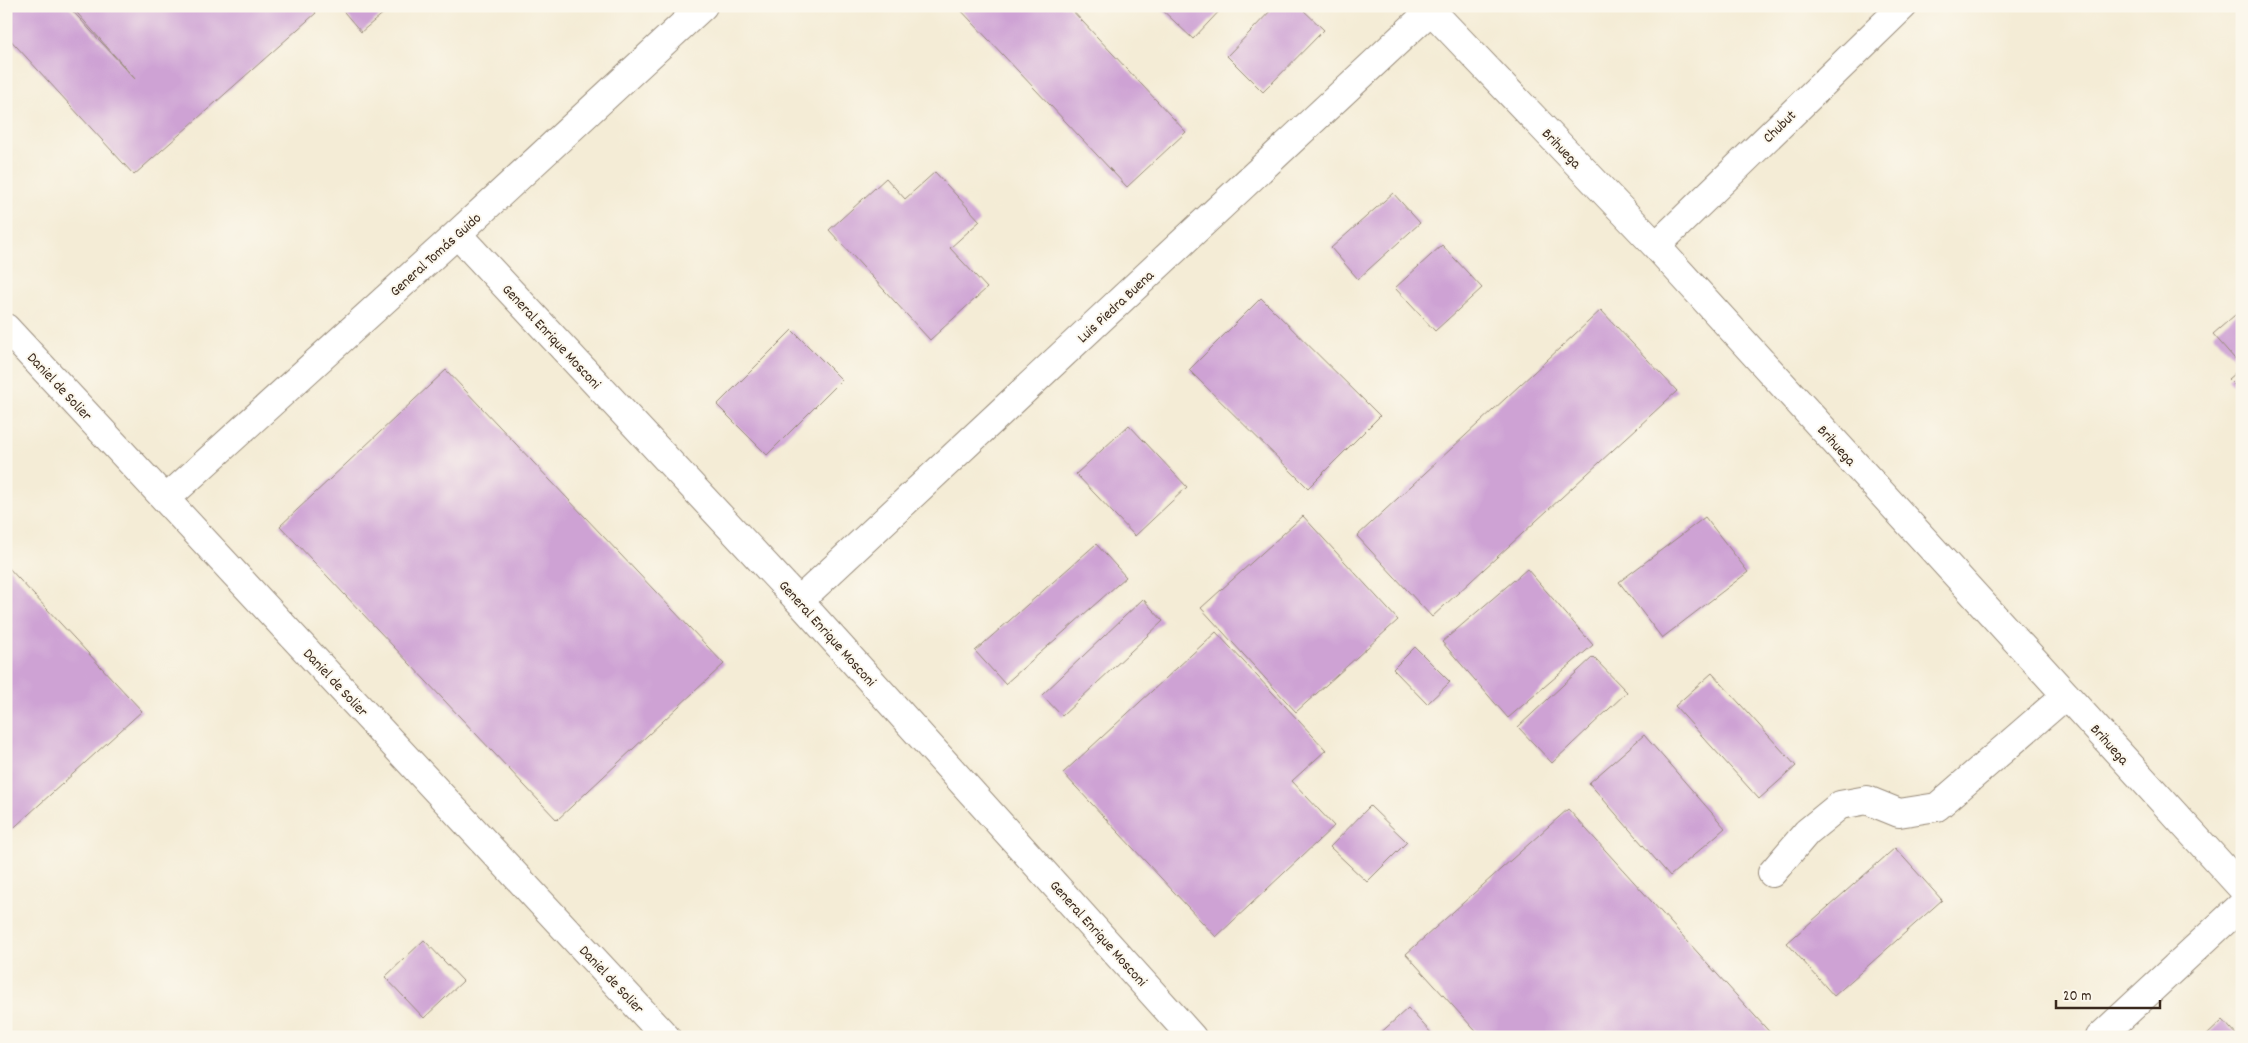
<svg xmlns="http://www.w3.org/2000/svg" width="2248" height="1043" viewBox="0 0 2248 1043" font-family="Dekko,sans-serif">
  <rect width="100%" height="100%" fill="#fbf7ec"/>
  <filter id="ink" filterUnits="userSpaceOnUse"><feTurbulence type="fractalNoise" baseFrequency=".02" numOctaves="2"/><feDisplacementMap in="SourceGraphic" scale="10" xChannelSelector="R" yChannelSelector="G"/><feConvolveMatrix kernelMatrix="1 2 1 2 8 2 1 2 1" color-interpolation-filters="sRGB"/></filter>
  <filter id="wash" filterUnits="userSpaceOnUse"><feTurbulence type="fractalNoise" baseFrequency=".0096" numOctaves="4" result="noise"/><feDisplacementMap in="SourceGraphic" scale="20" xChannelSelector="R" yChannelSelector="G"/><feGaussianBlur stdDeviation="1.12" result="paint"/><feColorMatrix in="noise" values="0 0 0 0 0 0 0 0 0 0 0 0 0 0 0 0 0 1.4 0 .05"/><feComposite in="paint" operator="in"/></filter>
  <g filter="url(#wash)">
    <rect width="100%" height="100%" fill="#f4ecd6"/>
    <g id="blocks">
      <path fill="#cea2d4" d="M6 6H68L135 79 71 6H310L316 13 134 175 6 35Z
        M339 6H392L361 32Z
        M957 6H1068L1186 132 1127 187Z
        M1158 6H1224L1193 39Z
        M1275 6H1299L1324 30 1263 92 1227 56Z
        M935 172 980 221 950 248 987 288 930 340 829 230 886 178 905 199Z
        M1393 193 1420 223 1358 279 1331 248Z
        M1442 245 1482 288 1435 331 1395 288Z
        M1261 298 1380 416 1308 488 1189 370Z
        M2242 309V393L2228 379 2242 367 2213 334Z
        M1601 310 1677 391 1432 617 1357 536Z
        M792 330 842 380 767 455 717 405Z
        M446 370 724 664 557 820 280 526Z
        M1129 425 1187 487 1135 536 1076 474Z
        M1303 516 1398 620 1296 712 1201 608Z
        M1705 517 1748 572 1662 638 1619 582Z
        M1096 544 1126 577 1005 684 975 651Z
        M6 565 142 711 6 835Z
        M1527 569 1593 645 1508 718 1442 642Z
        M1143 599 1163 621 1062 716 1042 695Z
        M1216 632 1326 750 1292 781 1334 826 1216 937 1063 773Z
        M1415 647 1450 682 1427 704 1393 669Z
        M1593 657 1627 692 1552 763 1518 727Z
        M1712 673 1796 766 1759 799 1675 706Z
        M1644 735 1725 828 1670 876 1589 783Z
        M1370 806 1407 842 1367 882 1330 847Z
        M1568 809 1774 1037H1481L1406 954Z
        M1895 848 1942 900 1834 996 1787 943Z
        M424 940 463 981 424 1018 385 977Z
        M1408 1008 1435 1037H1376Z
        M2223 1020 2238 1037H2205Z"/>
    </g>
  </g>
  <g filter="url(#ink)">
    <use href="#blocks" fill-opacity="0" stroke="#988b7a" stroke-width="1"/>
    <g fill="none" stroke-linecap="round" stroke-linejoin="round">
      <defs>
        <path id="minor" d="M1427 6 1656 246 2242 888
          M457 234 799 601 1192 1037
          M1656 246 1903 6
          M6 328 666 1037
          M166 499 457 234 703 6
          M799 601 1431 10
          M1772 873 1807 832 1840 805 1867 800 1899 813 1937 807 2066 695
          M2100 1037 2242 905"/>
      </defs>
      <use href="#minor" stroke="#988b7a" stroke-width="30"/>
      <use href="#minor" stroke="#fff" stroke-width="28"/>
    </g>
  </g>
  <g text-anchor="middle" stroke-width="4" stroke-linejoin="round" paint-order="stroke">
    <g font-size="15" fill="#3b2a1e" stroke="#fbf7ec">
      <text transform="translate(1779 126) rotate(-44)" y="5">Chubut</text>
      <text transform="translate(1562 148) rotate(46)" y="5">Brihuega</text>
      <text transform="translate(435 254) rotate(-42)" y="5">General Tomás Guido</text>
      <text transform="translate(1115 306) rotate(-43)" y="5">Luis Piedra Buena</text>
      <text transform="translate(552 336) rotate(47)" y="5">General Enrique Mosconi</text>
      <text transform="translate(60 386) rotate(47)" y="5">Daniel de Solier</text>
      <text transform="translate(1837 445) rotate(48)" y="5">Brihuega</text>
      <text transform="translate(828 633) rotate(48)" y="5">General Enrique Mosconi</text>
      <text transform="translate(336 682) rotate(47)" y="5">Daniel de Solier</text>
      <text transform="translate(2110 744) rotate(48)" y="5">Brihuega</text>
      <text transform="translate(1099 933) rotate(48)" y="5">General Enrique Mosconi</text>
      <text transform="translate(612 979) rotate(47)" y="5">Daniel de Solier</text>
    </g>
  </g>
  <rect width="2248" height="1043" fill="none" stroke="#fbf7ec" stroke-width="25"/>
  <path d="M2056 1000v8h104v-8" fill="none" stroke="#3b2a1e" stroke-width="2.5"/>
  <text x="2063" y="1000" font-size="15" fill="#3b2a1e" stroke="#fbf7ec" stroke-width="4" paint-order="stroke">20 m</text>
</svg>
